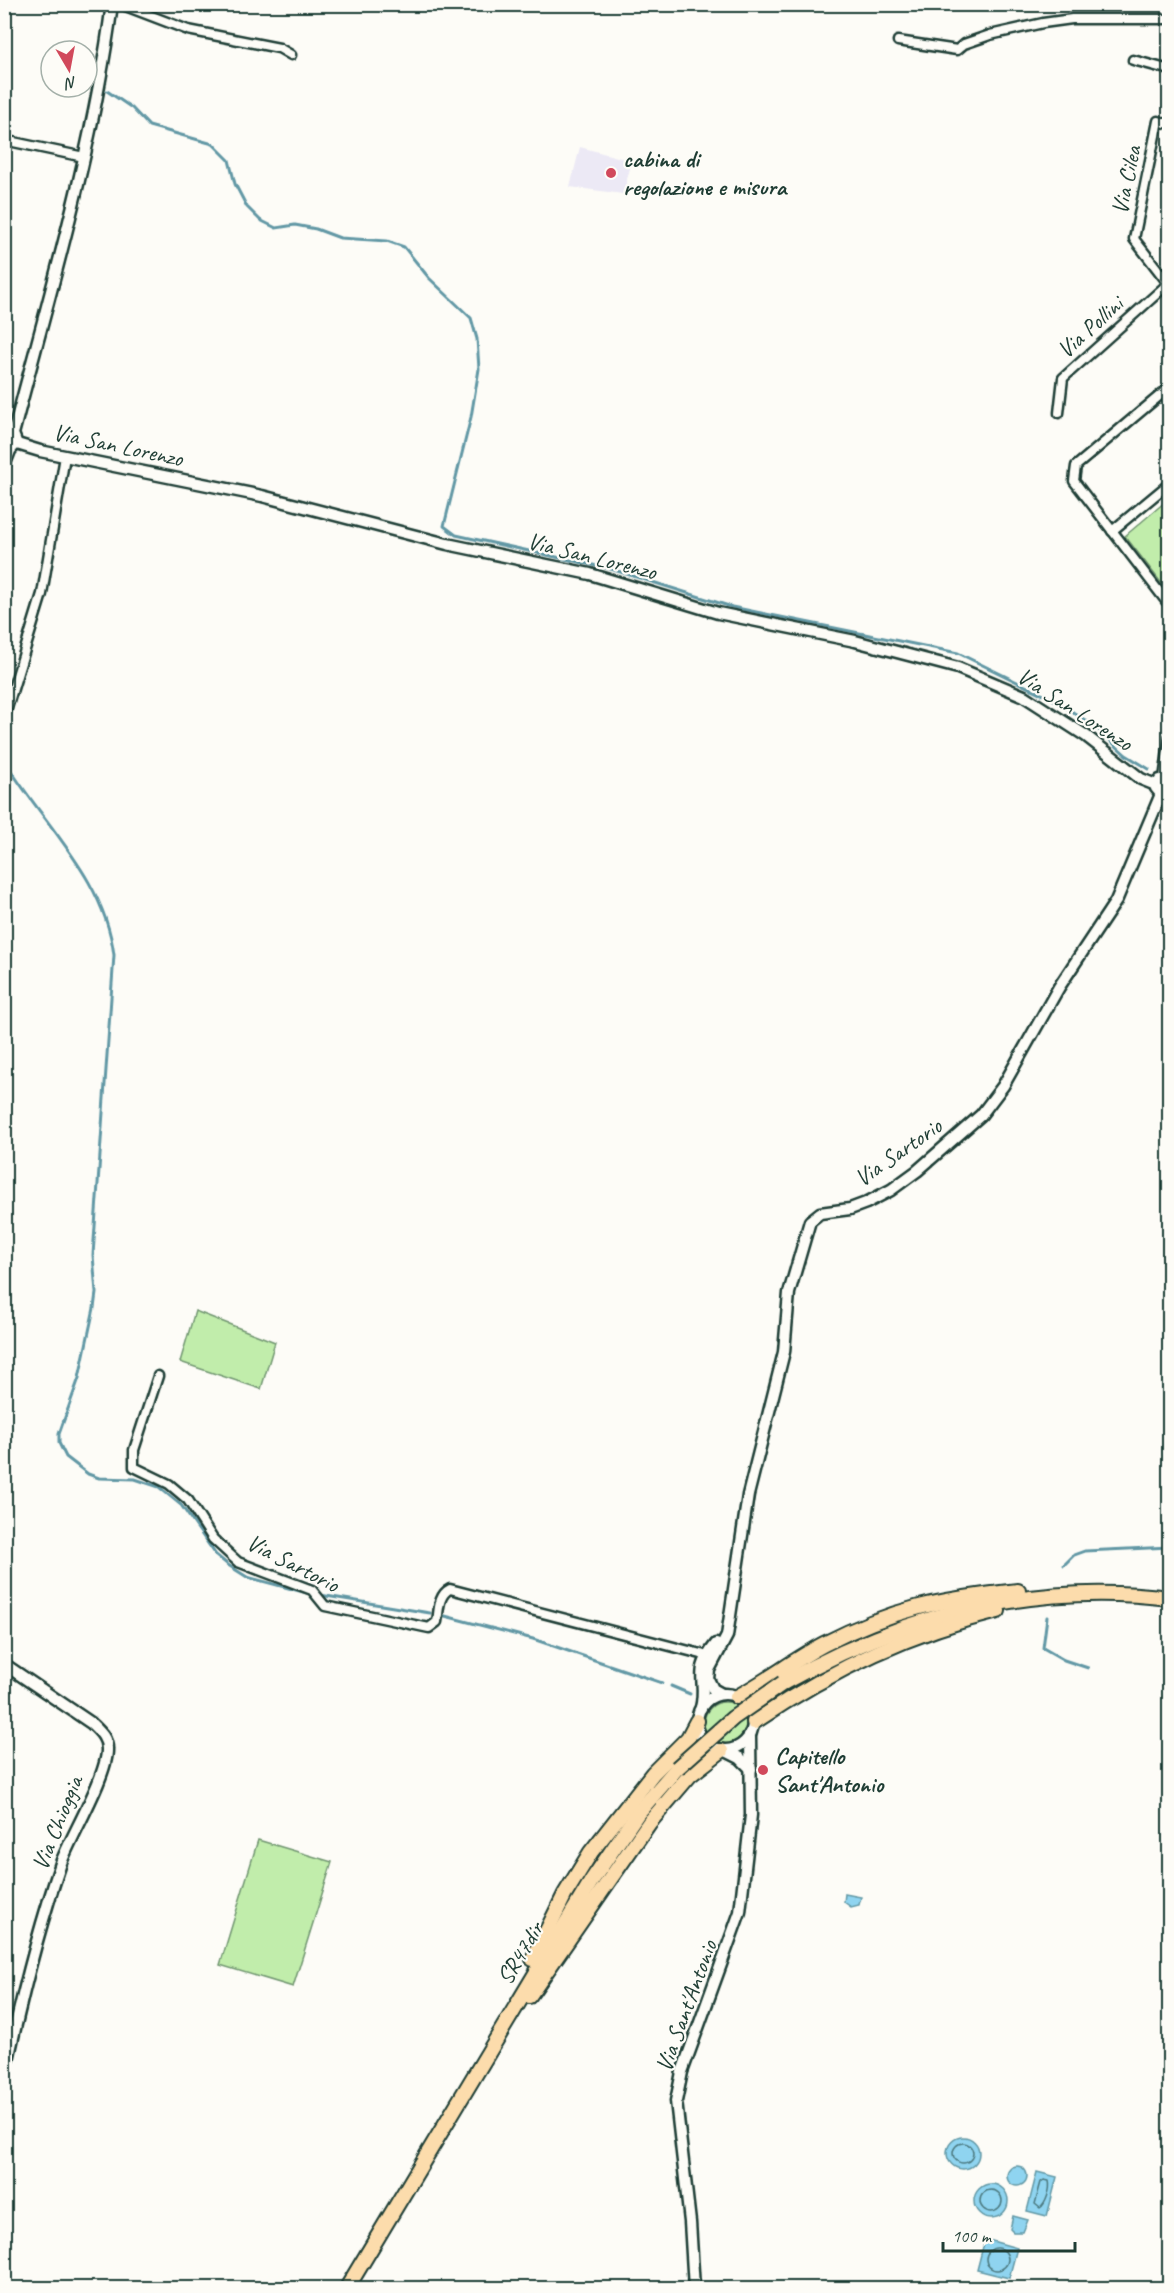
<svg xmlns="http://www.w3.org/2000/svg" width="1174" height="2293" viewBox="0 0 1174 2293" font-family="Caveat,sans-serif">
  <rect width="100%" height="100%" fill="#fdfcf7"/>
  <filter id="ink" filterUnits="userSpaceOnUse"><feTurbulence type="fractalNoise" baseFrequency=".0167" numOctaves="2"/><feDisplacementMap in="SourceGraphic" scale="12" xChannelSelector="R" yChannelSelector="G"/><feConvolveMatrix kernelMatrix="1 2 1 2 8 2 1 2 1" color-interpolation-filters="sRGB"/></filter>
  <g filter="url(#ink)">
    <!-- built -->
    <polygon fill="#ece9f5" points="580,147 632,161 623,194 570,187"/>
    <!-- green -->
    <g fill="#c1edab" stroke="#709570" stroke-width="1.5">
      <polygon points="1165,502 1170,508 1169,593 1125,536"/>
      <polygon points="195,1311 275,1342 261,1389 180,1362"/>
      <circle cx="725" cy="1723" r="21"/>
      <polygon points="258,1840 332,1862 293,1987 220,1965"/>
    </g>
    <!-- water -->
    <g fill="#8fd4f0" stroke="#6298a5" stroke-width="1.5">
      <polygon points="845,1894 861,1897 859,1905 851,1907 844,1902"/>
      <circle cx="963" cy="2153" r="16"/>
      <circle cx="1017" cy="2176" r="10"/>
      <polygon points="1037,2172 1057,2177 1047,2216 1027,2211"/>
      <circle cx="991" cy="2201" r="17"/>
      <polygon points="1013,2216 1028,2220 1023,2232 1013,2232 1010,2229"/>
      <polygon points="985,2239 1017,2248 1009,2278 977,2270"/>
    </g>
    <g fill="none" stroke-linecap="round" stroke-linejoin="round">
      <!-- shore -->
      <g stroke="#4c797f" stroke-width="1.5">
        <circle cx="963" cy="2153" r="10"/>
        <path d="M1044,2180L1049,2181C1051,2189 1046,2204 1040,2208L1035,2204L1041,2182Z"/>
        <circle cx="991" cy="2201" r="11"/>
        <circle cx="997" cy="2259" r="11"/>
      </g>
      <!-- stream -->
      <g stroke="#6298a5" stroke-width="3">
        <polyline points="107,91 132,108 149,126 213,144 229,160 235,184 247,207 260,220 276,228 295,225 316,229 340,238 387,241 404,247 429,278 471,318 477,339 479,369 471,417 444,526 456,535 611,569 732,607 958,653 1056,701 1094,726 1126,755 1149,769"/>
        <path d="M4,765L10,769C49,830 105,881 114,955L93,1255L96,1293L94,1308L79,1378L59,1434V1443L66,1457L88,1474L99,1478L135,1479L159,1487L181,1505L216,1555L228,1565L247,1577L307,1593"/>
        <polyline points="1064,1565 1074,1555 1085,1551 1170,1547"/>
        <polyline points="320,1595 430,1613"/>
        <polyline points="445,1616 533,1639 662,1683"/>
        <polyline points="1047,1617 1043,1648 1064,1660 1088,1668"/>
        <polyline points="671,1686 690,1694"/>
      </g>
      <defs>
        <g id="minor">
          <polyline points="120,4 188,30 279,48 291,55"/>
          <polyline points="898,41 957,50 964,44 990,35 1043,23 1072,19 1170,19"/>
          <polyline points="1133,60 1170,70"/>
          <polyline points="4,140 84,157"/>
          <polyline points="1168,283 1134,239 1158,121 1170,124"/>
          <polyline points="1170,387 1076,466 1074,481 1170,606"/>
          <polyline points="1059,413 1063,378 1170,282"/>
          <polyline points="4,469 11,451 17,444"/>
          <polyline points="1112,531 1170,483"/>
          <polyline points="4,718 42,594 65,456"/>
          <polyline points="1164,779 1170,736"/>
          <path d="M158,1376L134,1450V1467L169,1484L188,1500L213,1539L238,1562L312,1590L325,1606L429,1628L437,1622C439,1610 438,1595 450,1589L701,1654L713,1659"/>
        </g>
        <g id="tertiary">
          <path d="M112,4C93,150 50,292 13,434L17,444L40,451L262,496L447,544L590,574L718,613L855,641L958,668L1024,696L1086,736L1141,779L1156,785"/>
          <polyline points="1170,782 1160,780 1156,788 1161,794 1170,791"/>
          <path d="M4,1664L91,1723C99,1731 107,1737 107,1749C108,1774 71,1836 61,1863C37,1933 19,2007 4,2079"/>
          <circle cx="725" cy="1722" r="28"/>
          <polyline points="722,1694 713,1689 708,1679 709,1670 727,1636 748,1495 784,1352 789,1293 810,1221 820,1213 850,1209 866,1203 891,1190 917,1171 981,1115 1003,1086 1059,987 1116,901 1161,794"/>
          <path d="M701,1708C708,1679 692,1674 716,1644"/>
          <polyline points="726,1751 740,1758 751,1769"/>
          <polyline points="694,2288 690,2222 676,2101 682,2072 740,1912 751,1815 750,1737"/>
        </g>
        <g id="trunk">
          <path d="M783,1683C903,1615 1032,1581 1170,1598"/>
          <path d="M737,1697C767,1681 794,1660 824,1644C892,1609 942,1599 1018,1591"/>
          <path d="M754,1722C828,1672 910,1632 998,1611"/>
          <polyline points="533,1959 565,1894 591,1852 653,1773 688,1738 697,1721"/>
          <polyline points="529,1996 649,1823 690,1775 721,1751"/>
          <polyline points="347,2288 592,1880 637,1814 677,1768"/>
        </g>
      </defs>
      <!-- minor casing -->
      <use href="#minor" stroke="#1f3d34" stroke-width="13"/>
      <!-- tertiary casing -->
      <use href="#tertiary" stroke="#1f3d34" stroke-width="15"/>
      <!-- trunk casing -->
      <use href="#trunk" stroke="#1f3d34" stroke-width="18"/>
      <!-- minor -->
      <use href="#minor" stroke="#fdfcf7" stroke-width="8"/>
      <!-- tertiary -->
      <use href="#tertiary" stroke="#fdfcf7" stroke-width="10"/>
      <!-- trunk -->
      <use href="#trunk" stroke="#fcdcac" stroke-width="14"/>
      <defs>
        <polyline id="trunk-bridge" points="677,1768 733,1718 783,1683"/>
      </defs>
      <!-- trunk-bridge casing -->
      <use href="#trunk-bridge" stroke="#1f3d34" stroke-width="18" stroke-linecap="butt"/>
      <!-- trunk-bridge -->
      <use href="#trunk-bridge" stroke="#fcdcac" stroke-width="14"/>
    </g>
  </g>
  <!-- markers -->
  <g fill="#d1495b" stroke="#fdfcf7" stroke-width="2">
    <circle cx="611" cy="173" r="6"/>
    <circle cx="763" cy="1770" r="6"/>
  </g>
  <g text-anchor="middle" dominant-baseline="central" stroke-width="4.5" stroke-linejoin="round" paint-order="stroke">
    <!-- poi labels -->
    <g font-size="24" font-weight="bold" fill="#1f3d34" stroke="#fdfcf7" text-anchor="start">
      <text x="623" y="159">cabina di<tspan x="623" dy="28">regolazione e misura</tspan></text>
      <text x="775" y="1756">Capitello<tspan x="775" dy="28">Sant'Antonio</tspan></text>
    </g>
    <!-- street labels -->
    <g font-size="24" fill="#1f3d34" stroke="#fdfcf7">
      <text transform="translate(1126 180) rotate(-78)">Via Cilea</text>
      <text transform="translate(1090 327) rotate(-42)">Via Pollini</text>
      <text transform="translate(118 445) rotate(12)">Via San Lorenzo</text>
      <text transform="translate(592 556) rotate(14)">Via San Lorenzo</text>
      <text transform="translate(1075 709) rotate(33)">Via San Lorenzo</text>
      <text transform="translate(898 1152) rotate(-35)">Via Sartorio</text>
      <text transform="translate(293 1563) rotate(27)">Via Sartorio</text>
      <text transform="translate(57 1823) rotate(-68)">Via Chioggia</text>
      <text transform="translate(520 1953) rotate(-59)">SR47dir</text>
      <text transform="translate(686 2006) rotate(-70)">Via Sant'Antonio</text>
    </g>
  </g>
  <!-- margin -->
  <rect width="1174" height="2293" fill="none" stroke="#fdfcf7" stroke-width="24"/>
  <rect x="12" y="12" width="1150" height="2269" fill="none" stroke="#1f3d34" stroke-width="2" filter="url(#ink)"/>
  <!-- north arrow -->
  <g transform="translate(69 69) rotate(170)"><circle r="28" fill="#fdfcf7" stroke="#a4b0a9" stroke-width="1.5"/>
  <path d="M0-4.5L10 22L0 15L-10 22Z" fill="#d1495b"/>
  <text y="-9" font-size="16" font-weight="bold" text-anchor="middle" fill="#1f3d34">N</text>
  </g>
  <!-- scale -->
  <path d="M943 2242v9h132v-9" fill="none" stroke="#1f3d34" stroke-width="3"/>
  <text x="952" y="2242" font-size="18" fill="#1f3d34" stroke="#fdfcf7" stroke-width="4.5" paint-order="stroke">100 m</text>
</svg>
